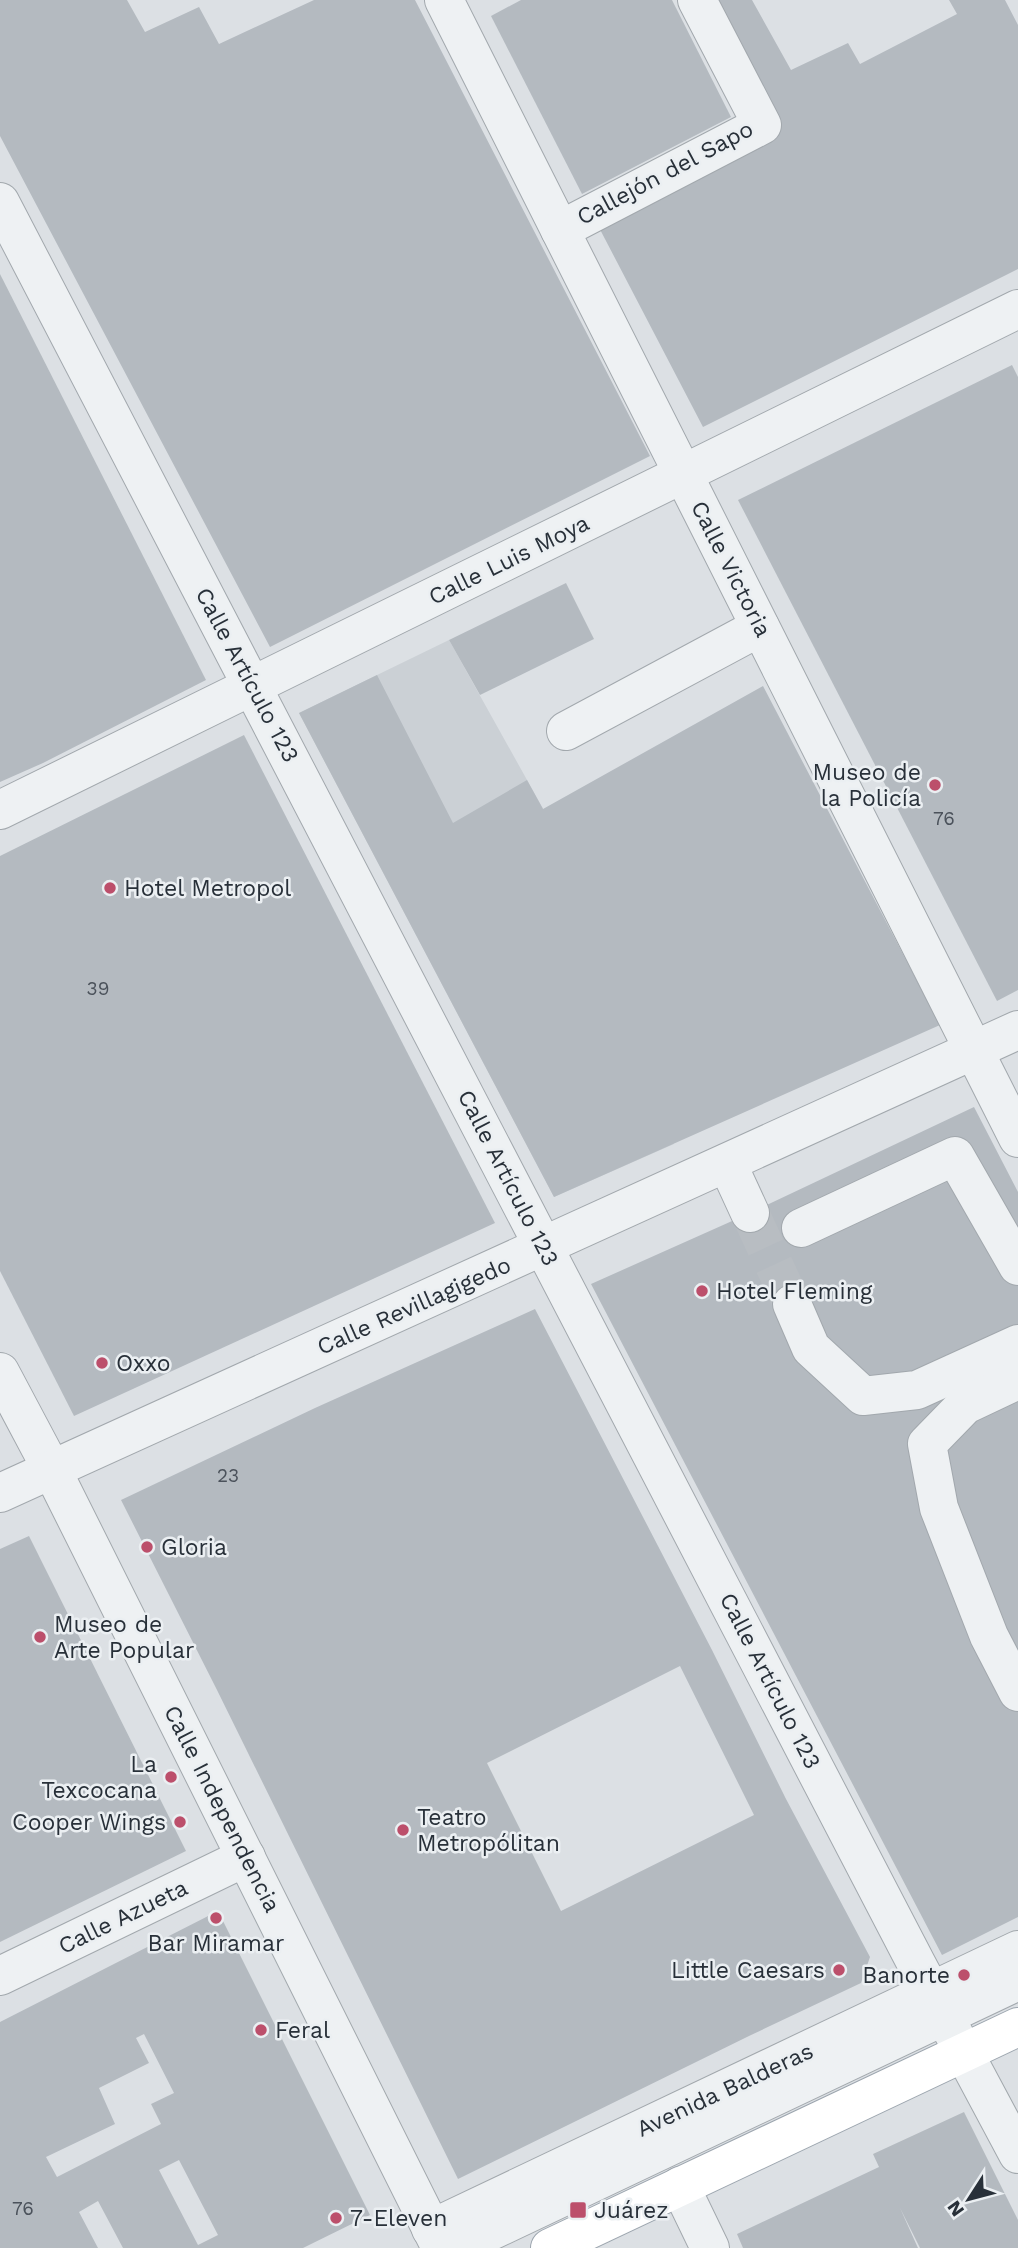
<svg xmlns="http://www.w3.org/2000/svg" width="1018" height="2248" viewBox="0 0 1018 2248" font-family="'Work Sans',sans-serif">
  <rect width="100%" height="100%" fill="#dce0e4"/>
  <!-- built -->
  <polygon fill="#cbd0d5" points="449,640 575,866 605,1015 674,1144 554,1197 299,713"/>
  <!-- building -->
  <g fill="#b4bac0" fill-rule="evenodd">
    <polygon points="0,0 127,0 145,32 199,7 219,44 314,0 415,0 650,456 270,647 0,136"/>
    <polygon points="521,0 672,0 731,117 582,194 491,16"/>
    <polygon points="702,0 752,0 791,70 848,43 860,64 957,14 949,0 1005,0 1018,25 1018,269 703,427 593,216 768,125"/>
    <polygon points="0,274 206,680 43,763 0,782"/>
    <polygon points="1012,365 1018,377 1018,990 997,1001 738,500"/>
    <polygon points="566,583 594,639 480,695 449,640"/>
    <polygon points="377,675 453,823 527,780 543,809 763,686 940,1025 554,1197 299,713"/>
    <polygon points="244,735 495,1223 74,1416 0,1271 0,856"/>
    <polygon points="974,1107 1018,1192 1018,1917 942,1955 591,1284 750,1213"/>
    <path d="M535,1309L712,1650L786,1799L870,1957L861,1983L749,2036L458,2179L217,1690L121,1500L315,1408ZM680,1666L754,1815L561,1911L487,1763Z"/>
    <polygon points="29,1536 186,1851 0,1942 0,1549"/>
    <path d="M218,1911L370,2215L303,2248H123L98,2201L79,2212L98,2248H0V2022ZM144,2034L174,2093L151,2104L161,2124L57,2177L46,2157L115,2124L99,2088L149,2063L136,2038ZM179,2160L218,2235L198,2245L159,2170Z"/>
    <polygon points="964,2112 1018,2220 1018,2248 920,2248 900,2208 918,2248 743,2248 737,2234 879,2167 873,2154"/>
  </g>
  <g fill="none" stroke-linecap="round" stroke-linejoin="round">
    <!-- minor-tunnel -->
    <polyline stroke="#b8bdc2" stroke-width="38" stroke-dasharray="38 19" stroke-linecap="butt" points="750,1213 792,1304"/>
    <defs>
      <g id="minor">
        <polyline points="444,0 1018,1138"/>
        <polyline points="0,202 916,1963 1018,2154"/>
        <polyline points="560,230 762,125 697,0"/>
        <polyline points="566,731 760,627"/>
        <polyline points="0,810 1018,309"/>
        <polyline points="727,1163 750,1213"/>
        <polyline points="801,1228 955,1156 1018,1266"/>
        <polyline points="792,1304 811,1348 863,1396 917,1390 1018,1344"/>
        <polyline points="0,1372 52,1470 441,2248"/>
        <polyline points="1018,1380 965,1405 927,1444 939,1508 989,1636 1018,1692"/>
        <polyline points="0,1493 1018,1030"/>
        <polyline points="0,1976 246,1857"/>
        <polyline points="680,2186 710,2248"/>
        <polyline points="431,2229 1018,1950"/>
        <polyline points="455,2248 1018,1981"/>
      </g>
      <polyline id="major" points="550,2248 1018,2027"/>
    </defs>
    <!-- minor casing -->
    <use href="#minor" stroke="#a2a8ad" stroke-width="40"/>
    <!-- major casing -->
    <use href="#major" stroke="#9da6af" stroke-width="40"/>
    <!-- minor -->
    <use href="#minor" stroke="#eef1f3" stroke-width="38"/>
    <!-- major -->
    <use href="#major" stroke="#fff" stroke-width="38"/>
  </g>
  <!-- markers -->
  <g fill="#bc4f6b" stroke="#ebeff2" stroke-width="2.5">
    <circle cx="935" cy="785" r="7"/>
    <circle cx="110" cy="888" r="7"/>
    <circle cx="702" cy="1291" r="7"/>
    <circle cx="102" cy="1363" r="7"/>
    <circle cx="147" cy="1547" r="7"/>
    <circle cx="40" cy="1637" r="7"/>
    <circle cx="171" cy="1777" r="7"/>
    <circle cx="180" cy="1822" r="7"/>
    <circle cx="403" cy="1830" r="7"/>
    <circle cx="216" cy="1918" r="7"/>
    <circle cx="839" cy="1970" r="7"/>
    <circle cx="964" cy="1975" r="7"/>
    <circle cx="261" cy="2030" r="7"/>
    <rect x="569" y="2201" width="18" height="18" rx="3.5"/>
    <circle cx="336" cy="2218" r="7"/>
  </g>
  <g text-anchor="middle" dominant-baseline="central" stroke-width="5" stroke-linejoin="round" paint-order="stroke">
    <!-- number labels -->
    <g font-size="19" fill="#4b525b">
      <text x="944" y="818">76</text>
      <text x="98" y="988">39</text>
      <text x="228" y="1475">23</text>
      <text x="23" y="2208">76</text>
    </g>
    <!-- street labels -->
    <g font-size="23" fill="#283039" stroke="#ebeff2">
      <text transform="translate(665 173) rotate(-28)">Callejón del Sapo</text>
      <text transform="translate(509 560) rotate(-26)">Calle Luis Moya</text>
      <text transform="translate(731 569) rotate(63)">Calle Victoria</text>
      <text transform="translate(247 675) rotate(62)">Calle Artículo 123</text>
      <text transform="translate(508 1178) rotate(63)">Calle Artículo 123</text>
      <text transform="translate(414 1306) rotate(-24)">Calle Revillagigedo</text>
      <text transform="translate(770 1681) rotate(63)">Calle Artículo 123</text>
      <text transform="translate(222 1809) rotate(63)">Calle Independencia</text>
      <text transform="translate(123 1917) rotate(-26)">Calle Azueta</text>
      <text transform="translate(725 2090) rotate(-25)">Avenida Balderas</text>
    </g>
    <!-- poi labels -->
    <g font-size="23" fill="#283039" stroke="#ebeff2" text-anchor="start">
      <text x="921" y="772" text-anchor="end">Museo de<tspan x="921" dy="26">la Policía</tspan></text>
      <text x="124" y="888">Hotel Metropol</text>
      <text x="716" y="1291">Hotel Fleming</text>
      <text x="116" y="1363">Oxxo</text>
      <text x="161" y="1547">Gloria</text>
      <text x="54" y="1624">Museo de<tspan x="54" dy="26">Arte Popular</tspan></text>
      <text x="157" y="1764" text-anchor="end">La<tspan x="157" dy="26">Texcocana</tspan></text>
      <text x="417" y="1817">Teatro<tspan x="417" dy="26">Metropólitan</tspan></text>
      <text x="166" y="1822" text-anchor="end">Cooper Wings</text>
      <text x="216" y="1943" text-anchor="middle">Bar Miramar</text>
      <text x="825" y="1970" text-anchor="end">Little Caesars</text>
      <text x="950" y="1975" text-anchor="end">Banorte</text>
      <text x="275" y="2030">Feral</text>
      <text x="594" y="2210">Juárez</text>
      <text x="350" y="2218">7-Eleven</text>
    </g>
  </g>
  <!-- north arrow -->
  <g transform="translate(969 2199) rotate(234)" stroke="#ebeff2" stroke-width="5" paint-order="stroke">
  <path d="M0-5L12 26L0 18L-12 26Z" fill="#283039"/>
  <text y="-10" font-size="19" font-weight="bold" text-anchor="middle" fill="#283039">N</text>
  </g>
</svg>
